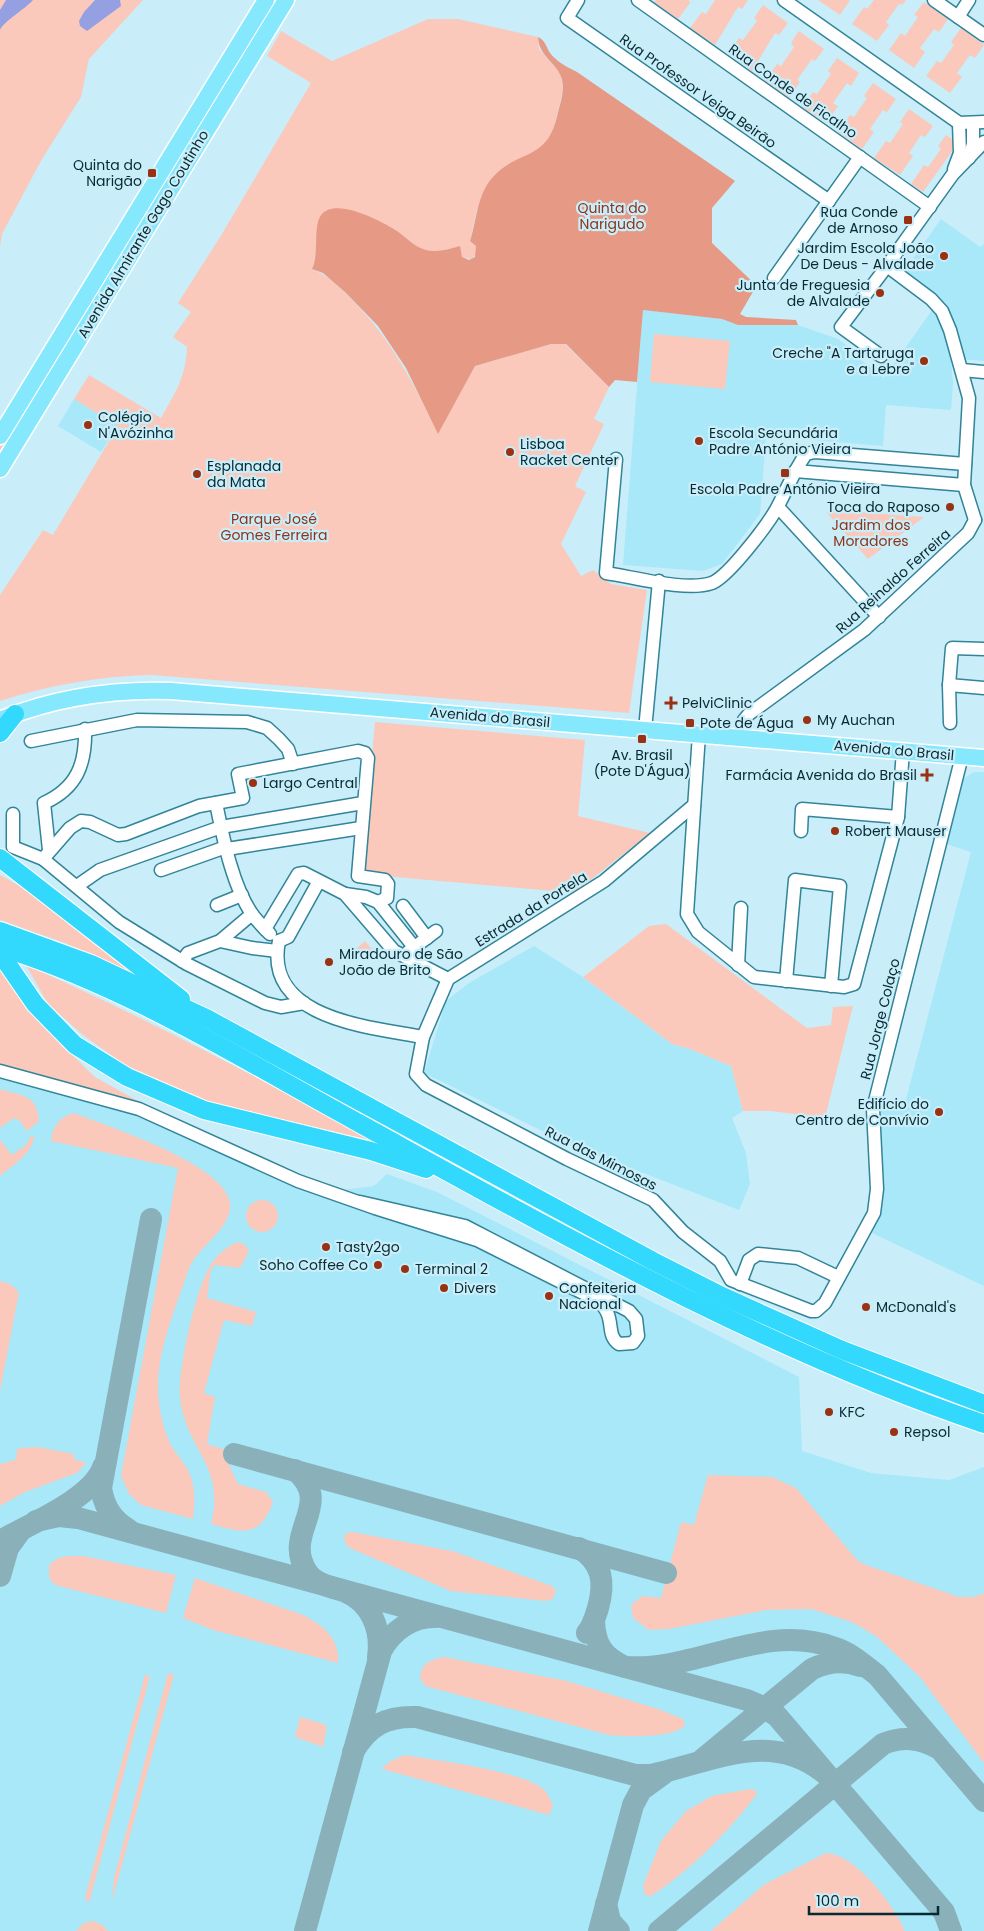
<svg xmlns="http://www.w3.org/2000/svg" width="984" height="1931" viewBox="0 0 984 1931" font-family="Poppins,sans-serif">
  <rect width="100%" height="100%" fill="#c9eef9"/>
  <!-- built -->
  <g fill="#a8e8f9">
    <polygon points="941,219 980,247 984,244 984,361 962,359 960,343 907,273 908,266"/>
    <polygon points="643,310 722,319 739,325 798,325 838,339 846,345 851,352 884,378 932,310 937,316 950,349 953,383 951,410 886,405 883,446 766,436 760,514 722,564 703,571 623,565"/>
    <polygon points="74,399 118,425 101,452 58,426"/>
    <polygon points="974,772 984,772 984,1286 872,1233 881,1189 879,1124 882,1103 904,1107 971,852 947,844 963,779"/>
    <polygon points="534,946 583,977 672,1044 690,1049 731,1066 743,1111 732,1118 746,1153 750,1184 739,1210 571,1145 424,1073 446,1001 469,983"/>
    <polygon points="0,1076 141,1116 318,1193 374,1186 387,1174 437,1192 799,1377 802,1451 871,1473 949,1480 984,1467 984,1931 0,1931"/>
  </g>
  <!-- green -->
  <g fill="#fac9bb">
    <polygon points="0,0 143,0 89,59 81,97 42,159 2,234 0,247"/>
    <polygon points="656,0 689,0 690,3 678,19 654,2"/>
    <polygon points="715,0 748,0 742,9 738,7 715,45 690,28 702,12 706,14"/>
    <polygon points="818,0 850,0 840,15"/>
    <polygon points="874,0 906,0 902,5 899,4 886,22 889,25 877,41 852,24 864,7 867,9"/>
    <polygon points="924,2 948,19 939,32 934,29 920,48 925,52 914,68 889,50 901,33 905,36 918,17 914,15"/>
    <polygon points="763,5 788,23 779,35 775,33 752,71 728,54 739,38 743,40 757,21 754,18"/>
    <path d="M428,19H458L538,37L539,49L560,73L562,81L563,90L554,129L550,139L541,148L503,168L477,210L470,241L476,246L477,253L472,259L461,257L460,247C448,249 436,253 425,250C414,247 408,239 399,233C382,221 351,207 330,209L318,222L317,254L312,269C329,276 342,289 354,302C393,342 413,383 438,433L475,366L551,344H565L609,387L594,419L604,424L575,486L586,492L561,544L581,576L593,570L611,584L647,590L629,713L152,675C99,676 50,685 0,701V595L43,530L53,535L118,426L74,399L89,375L161,418C175,393 186,377 187,347L173,337L191,312L178,303L222,234L311,83L267,56L281,31L332,61Z"/>
    <polygon points="961,28 984,45 975,58 970,55 957,73 962,77 950,93 926,76 937,61 941,63 954,45 951,42"/>
    <polygon points="799,31 824,49 815,61 812,59 797,80 800,82 789,98 765,81 777,64 781,66 794,47 791,43"/>
    <polygon points="837,58 859,73 851,86 847,83 833,103 838,106 826,123 802,107 813,92 817,94 831,74 828,71"/>
    <polygon points="873,83 896,99 887,112 883,110 870,129 874,132 862,149 838,132 850,115 854,117 867,98 864,96"/>
    <polygon points="909,109 933,126 925,137 921,135 909,153 913,156 900,175 874,158 886,141 890,143 903,124 900,122"/>
    <polygon points="946,135 958,143 923,192 911,184 924,165 928,167 941,149 938,146"/>
    <polygon points="129,236 128,246 0,457 0,447"/>
    <polygon points="654,334 730,341 725,389 650,382"/>
    <polygon points="832,510 924,517 868,559 827,513"/>
    <polygon points="375,722 585,740 578,816 650,833 574,893 361,874"/>
    <polygon points="0,875 36,895 139,978 65,943 0,920"/>
    <polygon points="666,924 807,1028 831,1025 833,1007 853,1006 825,1118 771,1111 743,1111 731,1066 690,1049 672,1044 583,977 649,926"/>
    <polygon points="365,941 376,954 368,958 362,955 357,948"/>
    <path d="M26,965C147,1018 263,1081 379,1142L208,1102L125,1065L83,1035L48,1004Z"/>
    <polygon points="0,970 42,1026 95,1077 147,1106 0,1065"/>
    <path d="M0,1089C22,1096 37,1094 39,1121L27,1131L19,1120L14,1118L0,1128Z"/>
    <path d="M74,1113C106,1126 237,1167 230,1209C226,1233 199,1246 189,1268C169,1329 143,1377 169,1441C173,1450 179,1456 184,1464C196,1480 195,1499 193,1519L141,1505L129,1494L121,1476L178,1168L51,1141C52,1127 60,1116 74,1113Z"/>
    <path d="M31,1136H34C33,1153 12,1166 0,1176V1140L12,1155L26,1145Z"/>
    <circle cx="262" cy="1216" r="16"/>
    <path d="M240,1242L246,1246L249,1251L240,1268L215,1265L211,1269L207,1298L256,1312L252,1326L224,1320L204,1393L215,1397L207,1444L232,1452L229,1465L238,1484L266,1492L273,1502C260,1538 243,1533 211,1524C226,1465 185,1449 180,1398C177,1373 195,1294 207,1272C213,1259 225,1245 240,1242Z"/>
    <polygon points="0,1281 10,1284 19,1292 0,1391"/>
    <polygon points="38,1447 74,1454 74,1459 86,1463 77,1473 25,1492 0,1506 0,1464 15,1460 18,1448"/>
    <polygon points="708,1475 772,1477 796,1488 858,1561 866,1565 959,1597 975,1597 984,1593 984,1763 920,1677 876,1636 852,1622 811,1609 766,1610 669,1629 649,1630 633,1618 631,1605 642,1596 661,1598 681,1522 694,1525"/>
    <polygon points="352,1532 452,1551 552,1586 556,1590 553,1599 545,1601 451,1591 352,1549 347,1546 344,1538 346,1533"/>
    <polygon points="68,1556 83,1556 176,1575 166,1613 55,1585 49,1578 49,1565 58,1558"/>
    <path d="M195,1578L303,1615C323,1625 340,1639 338,1663L213,1630L183,1618Z"/>
    <path d="M444,1657L567,1681L658,1709L683,1719L685,1725C675,1738 626,1737 609,1735L425,1686L420,1678C421,1663 430,1660 444,1657Z"/>
    <polygon points="168,1673 174,1675 112,1901 114,1878"/>
    <polygon points="145,1675 150,1676 89,1903 85,1898"/>
    <polygon points="300,1717 324,1724 327,1727 323,1747 295,1737"/>
    <path d="M404,1755C434,1760 523,1771 543,1789C547,1792 550,1800 553,1805L549,1815L382,1769L389,1762Z"/>
    <path d="M750,1789L755,1790L757,1794C728,1832 692,1869 651,1896L645,1895L643,1886L661,1841L686,1811L712,1796Z"/>
    <path d="M826,1853C857,1855 893,1905 905,1931H711L765,1884Z"/>
    <polygon points="94,1921 104,1926 108,1931 76,1931 84,1923"/>
  </g>
  <!-- forest -->
  <path fill="#e69984" d="M538,37C546,41 546,47 550,53C557,62 567,67 577,72L735,181L712,208V243L759,288L754,290L740,314L746,317L796,320L798,325H738L722,319L643,310L637,382L615,380L609,387L566,344H551L475,366L438,434L406,368L378,326L345,292L323,273L312,269C320,253 312,225 322,214C337,197 383,222 397,231C407,238 414,247 426,250C437,253 449,249 460,246L462,257L469,260L475,257L476,246L470,241C477,220 477,194 493,177C518,149 546,162 557,117C559,107 563,97 563,87C563,64 539,60 538,37Z"/>
  <!-- water -->
  <g fill="#95a0e3">
    <path d="M6,0H33C24,10 4,21 0,30V10Z"/>
    <polygon points="95,0 120,0 121,6 87,31 80,26 79,21 84,12"/>
  </g>
  <g fill="none" stroke-linecap="round" stroke-linejoin="round">
    <!-- taxiway -->
    <g stroke="#8ab0ba" stroke-width="22">
      <polyline points="234,1454 666,1573"/>
      <path d="M295,1470C336,1505 281,1532 307,1572C315,1584 331,1587 344,1591C371,1602 382,1629 378,1657"/>
      <path d="M36,1521L59,1516L78,1518L625,1667C697,1672 764,1621 835,1648C851,1653 864,1665 877,1675L984,1801"/>
      <path d="M129,1530C112,1520 104,1507 101,1488L151,1219"/>
      <path d="M0,1541C29,1524 92,1499 103,1467"/>
      <path d="M579,1548C603,1563 605,1583 598,1608C595,1617 593,1626 587,1633"/>
      <polyline points="0,1576 8,1548 21,1530"/>
      <path d="M594,1621C595,1645 603,1657 625,1667L747,1700L765,1708L777,1716L944,1912L951,1931"/>
      <path d="M353,1752C369,1725 386,1716 417,1717L635,1775H650C714,1762 772,1727 828,1776"/>
      <path d="M703,1759L812,1669C827,1662 844,1660 860,1666"/>
      <polyline points="606,1904 610,1921 619,1931"/>
      <path d="M305,1931L381,1651C392,1631 412,1616 436,1617"/>
      <polyline points="599,1931 633,1805 641,1790 663,1774"/>
      <path d="M659,1931L883,1744C903,1736 919,1738 938,1748"/>
    </g>
    <defs>
      <g id="minor">
        <polyline points="578,0 567,18 829,201"/>
        <polyline points="638,0 930,207"/>
        <polyline points="784,0 959,123 984,122"/>
        <polyline points="934,0 984,35"/>
        <polyline points="958,17 969,0"/>
        <polyline points="969,158 973,144 973,124"/>
        <polyline points="954,169 960,153 959,123"/>
        <polyline points="887,266 931,299 942,311 950,330 969,398 964,485 975,520"/>
        <polyline points="774,278 860,157"/>
        <polyline points="881,356 841,327 887,266 953,174 984,142"/>
        <polyline points="962,370 984,372"/>
        <path d="M616,459L606,573C634,577 686,592 712,583C729,576 771,521 779,504C788,487 795,469 806,454L815,452L965,464"/>
        <polyline points="795,471 964,485"/>
        <polyline points="778,507 879,617"/>
        <polyline points="949,685 984,688"/>
        <polyline points="950,723 949,685 952,648 984,649"/>
        <polyline points="645,730 659,581"/>
        <polyline points="699,734 687,914 698,932 754,977 844,987 854,984 898,817 903,751"/>
        <polyline points="740,738 744,720 749,714 864,630 968,533 975,520"/>
        <polyline points="31,741 137,720 247,722 267,728 279,739 288,749 293,764"/>
        <path d="M216,803C223,837 232,885 252,914C257,921 264,928 270,934"/>
        <polyline points="694,805 604,881 448,979 423,1037 416,1074 426,1085 567,1159 653,1200 683,1232 720,1261 731,1280 811,1311 816,1311 825,1303 874,1213 877,1189 873,1109 962,756"/>
        <polyline points="13,814 13,847 43,859 119,922 187,964 265,1003 281,1007 304,1003"/>
        <polyline points="801,831 802,809 898,817"/>
        <polyline points="227,849 361,828"/>
        <path d="M49,850L44,803C77,788 86,764 85,729"/>
        <polyline points="43,859 70,828 81,821 90,822 118,835 126,834 199,806 243,798 238,774 358,751 365,753 368,758 358,876 385,880 388,884 387,898 378,902"/>
        <polyline points="161,870 226,847"/>
        <polyline points="77,886 100,870 221,827 363,803"/>
        <polyline points="345,894 366,897 378,902 414,947"/>
        <polyline points="217,905 242,895"/>
        <polyline points="403,906 427,938"/>
        <polyline points="265,929 298,874 304,873 345,894 394,951 448,979"/>
        <polyline points="220,941 252,914"/>
        <path d="M279,941C263,1019 370,1027 423,1037"/>
        <polyline points="279,941 288,937 319,881"/>
        <polyline points="408,952 436,931"/>
        <polyline points="182,961 188,953 220,941 252,948 277,951"/>
        <polyline points="738,965 741,908"/>
        <polyline points="786,981 795,880 840,886 831,986"/>
        <path d="M0,1071L139,1109L298,1181L375,1208L477,1240L597,1300C618,1317 604,1334 619,1344L633,1343L638,1336L636,1319L629,1311L465,1226L360,1202"/>
        <polyline points="740,1284 749,1260 758,1254 798,1258 838,1277"/>
      </g>
      <g id="major">
        <polyline points="0,436 266,0"/>
        <polyline points="0,469 286,0"/>
        <path d="M2,719C57,697 112,689 171,691L984,758"/>
      </g>
      <g id="highway">
        <polyline points="0,733 15,714"/>
        <polyline points="0,858 181,999"/>
        <polyline points="0,931 91,964 208,1019 653,1261 722,1296 842,1350 984,1404"/>
        <path d="M0,947C126,986 240,1058 355,1121C559,1233 763,1349 984,1424"/>
        <polyline points="0,953 35,1004 75,1045 127,1077 204,1110 371,1151 426,1169"/>
      </g>
    </defs>
    <!-- minor casing -->
    <use href="#minor" stroke="#328498" stroke-width="15"/>
    <!-- major casing -->
    <use href="#major" stroke="#fff" stroke-width="19"/>
    <!-- highway casing -->
    <use href="#highway" stroke="#fff" stroke-width="20"/>
    <!-- minor -->
    <use href="#minor" stroke="#fff" stroke-width="12"/>
    <!-- major -->
    <use href="#major" stroke="#85e8fd" stroke-width="16"/>
    <!-- highway -->
    <use href="#highway" stroke="#33d9fc" stroke-width="18"/>
  </g>
  <!-- markers -->
  <g fill="#993113" stroke="#c9eef9" stroke-width="2">
    <rect x="147" y="168" width="10" height="10" rx="2.5"/>
    <rect x="903" y="215" width="10" height="10" rx="2.5"/>
    <circle cx="944" cy="256" r="5"/>
    <circle cx="880" cy="293" r="5"/>
    <circle cx="924" cy="361" r="5"/>
    <circle cx="88" cy="425" r="5"/>
    <circle cx="699" cy="441" r="5"/>
    <circle cx="510" cy="452" r="5"/>
    <rect x="780" y="468" width="10" height="10" rx="2.5"/>
    <circle cx="197" cy="474" r="5"/>
    <circle cx="950" cy="507" r="5"/>
    <path d="M668.5 695.5h5v5h5v5h-5v5h-5v-5h-5v-5h5z"/>
    <circle cx="807" cy="720" r="5"/>
    <rect x="685" y="718" width="10" height="10" rx="2.5"/>
    <rect x="637" y="734" width="10" height="10" rx="2.5"/>
    <path d="M924.5 767.5h5v5h5v5h-5v5h-5v-5h-5v-5h5z"/>
    <circle cx="253" cy="783" r="5"/>
    <circle cx="835" cy="831" r="5"/>
    <circle cx="329" cy="962" r="5"/>
    <circle cx="939" cy="1112" r="5"/>
    <circle cx="326" cy="1247" r="5"/>
    <circle cx="378" cy="1265" r="5"/>
    <circle cx="405" cy="1269" r="5"/>
    <circle cx="444" cy="1288" r="5"/>
    <circle cx="549" cy="1296" r="5"/>
    <circle cx="866" cy="1307" r="5"/>
    <circle cx="829" cy="1412" r="5"/>
    <circle cx="894" cy="1432" r="5"/>
  </g>
  <g text-anchor="middle" dominant-baseline="central" stroke-width="4.5" stroke-linejoin="round" paint-order="stroke">
    <!-- street labels -->
    <g font-size="14" fill="#072b33" stroke="#c9eef9">
      <text transform="translate(698 91) rotate(35)">Rua Professor Veiga Beirão</text>
      <text transform="translate(793 91) rotate(35)">Rua Conde de Ficalho</text>
      <text transform="translate(143 234) rotate(-59)">Avenida Almirante Gago Coutinho</text>
      <text transform="translate(893 581) rotate(-42)">Rua Reinaldo Ferreira</text>
      <text transform="translate(490 717) rotate(5)">Avenida do Brasil</text>
      <text transform="translate(894 750) rotate(5)">Avenida do Brasil</text>
      <text transform="translate(531 909) rotate(-32)">Estrada da Portela</text>
      <text transform="translate(880 1019) rotate(-76)">Rua Jorge Colaço</text>
      <text transform="translate(601 1158) rotate(27)">Rua das Mimosas</text>
    </g>
    <!-- poi labels -->
    <g font-size="14" fill="#072b33" stroke="#c9eef9" text-anchor="start">
      <text x="142" y="165" text-anchor="end">Quinta do<tspan x="142" dy="16">Narigão</tspan></text>
      <text x="898" y="212" text-anchor="end">Rua Conde<tspan x="898" dy="16">de Arnoso</tspan></text>
      <text x="934" y="248" text-anchor="end">Jardim Escola João<tspan x="934" dy="16">De Deus - Alvalade</tspan></text>
      <text x="870" y="285" text-anchor="end">Junta de Freguesia<tspan x="870" dy="16">de Alvalade</tspan></text>
      <text x="914" y="353" text-anchor="end">Creche "A Tartaruga<tspan x="914" dy="16">e a Lebre"</tspan></text>
      <text x="98" y="417">Colégio<tspan x="98" dy="16">N'Avózinha</tspan></text>
      <text x="709" y="433">Escola Secundária<tspan x="709" dy="16">Padre António Vieira</tspan></text>
      <text x="520" y="444">Lisboa<tspan x="520" dy="16">Racket Center</tspan></text>
      <text x="207" y="466">Esplanada<tspan x="207" dy="16">da Mata</tspan></text>
      <text x="785" y="489" text-anchor="middle">Escola Padre António Vieira</text>
      <text x="940" y="507" text-anchor="end">Toca do Raposo</text>
      <text x="682" y="703">PelviClinic</text>
      <text x="817" y="720">My Auchan</text>
      <text x="700" y="723">Pote de Água</text>
      <text x="642" y="755" text-anchor="middle">Av. Brasil<tspan x="642" dy="16">(Pote D'Água)</tspan></text>
      <text x="917" y="775" text-anchor="end">Farmácia Avenida do Brasil</text>
      <text x="263" y="783">Largo Central</text>
      <text x="845" y="831">Robert Mauser</text>
      <text x="339" y="954">Miradouro de São<tspan x="339" dy="16">João de Brito</tspan></text>
      <text x="929" y="1104" text-anchor="end">Edifício do<tspan x="929" dy="16">Centro de Convívio</tspan></text>
      <text x="336" y="1247">Tasty2go</text>
      <text x="368" y="1265" text-anchor="end">Soho Coffee Co</text>
      <text x="415" y="1269">Terminal 2</text>
      <text x="454" y="1288">Divers</text>
      <text x="559" y="1288">Confeiteria<tspan x="559" dy="16">Nacional</tspan></text>
      <text x="876" y="1307">McDonald's</text>
      <text x="839" y="1412">KFC</text>
      <text x="904" y="1432">Repsol</text>
    </g>
    <!-- park labels -->
    <g font-size="14" fill="#8e331a" stroke="#c9eef9">
      <text x="612" y="208">Quinta do<tspan x="612" dy="16">Narigudo</tspan></text>
      <text x="274" y="519">Parque José<tspan x="274" dy="16">Gomes Ferreira</tspan></text>
      <text x="871" y="525">Jardim dos<tspan x="871" dy="16">Moradores</tspan></text>
    </g>
  </g>
  <!-- scale -->
  <path d="M809 1906v8h129v-8" fill="none" stroke="#072b33" stroke-width="2.5"/>
  <text x="816" y="1906" font-size="15" fill="#072b33" stroke="#c9eef9" stroke-width="4" paint-order="stroke">100 m</text>
</svg>
